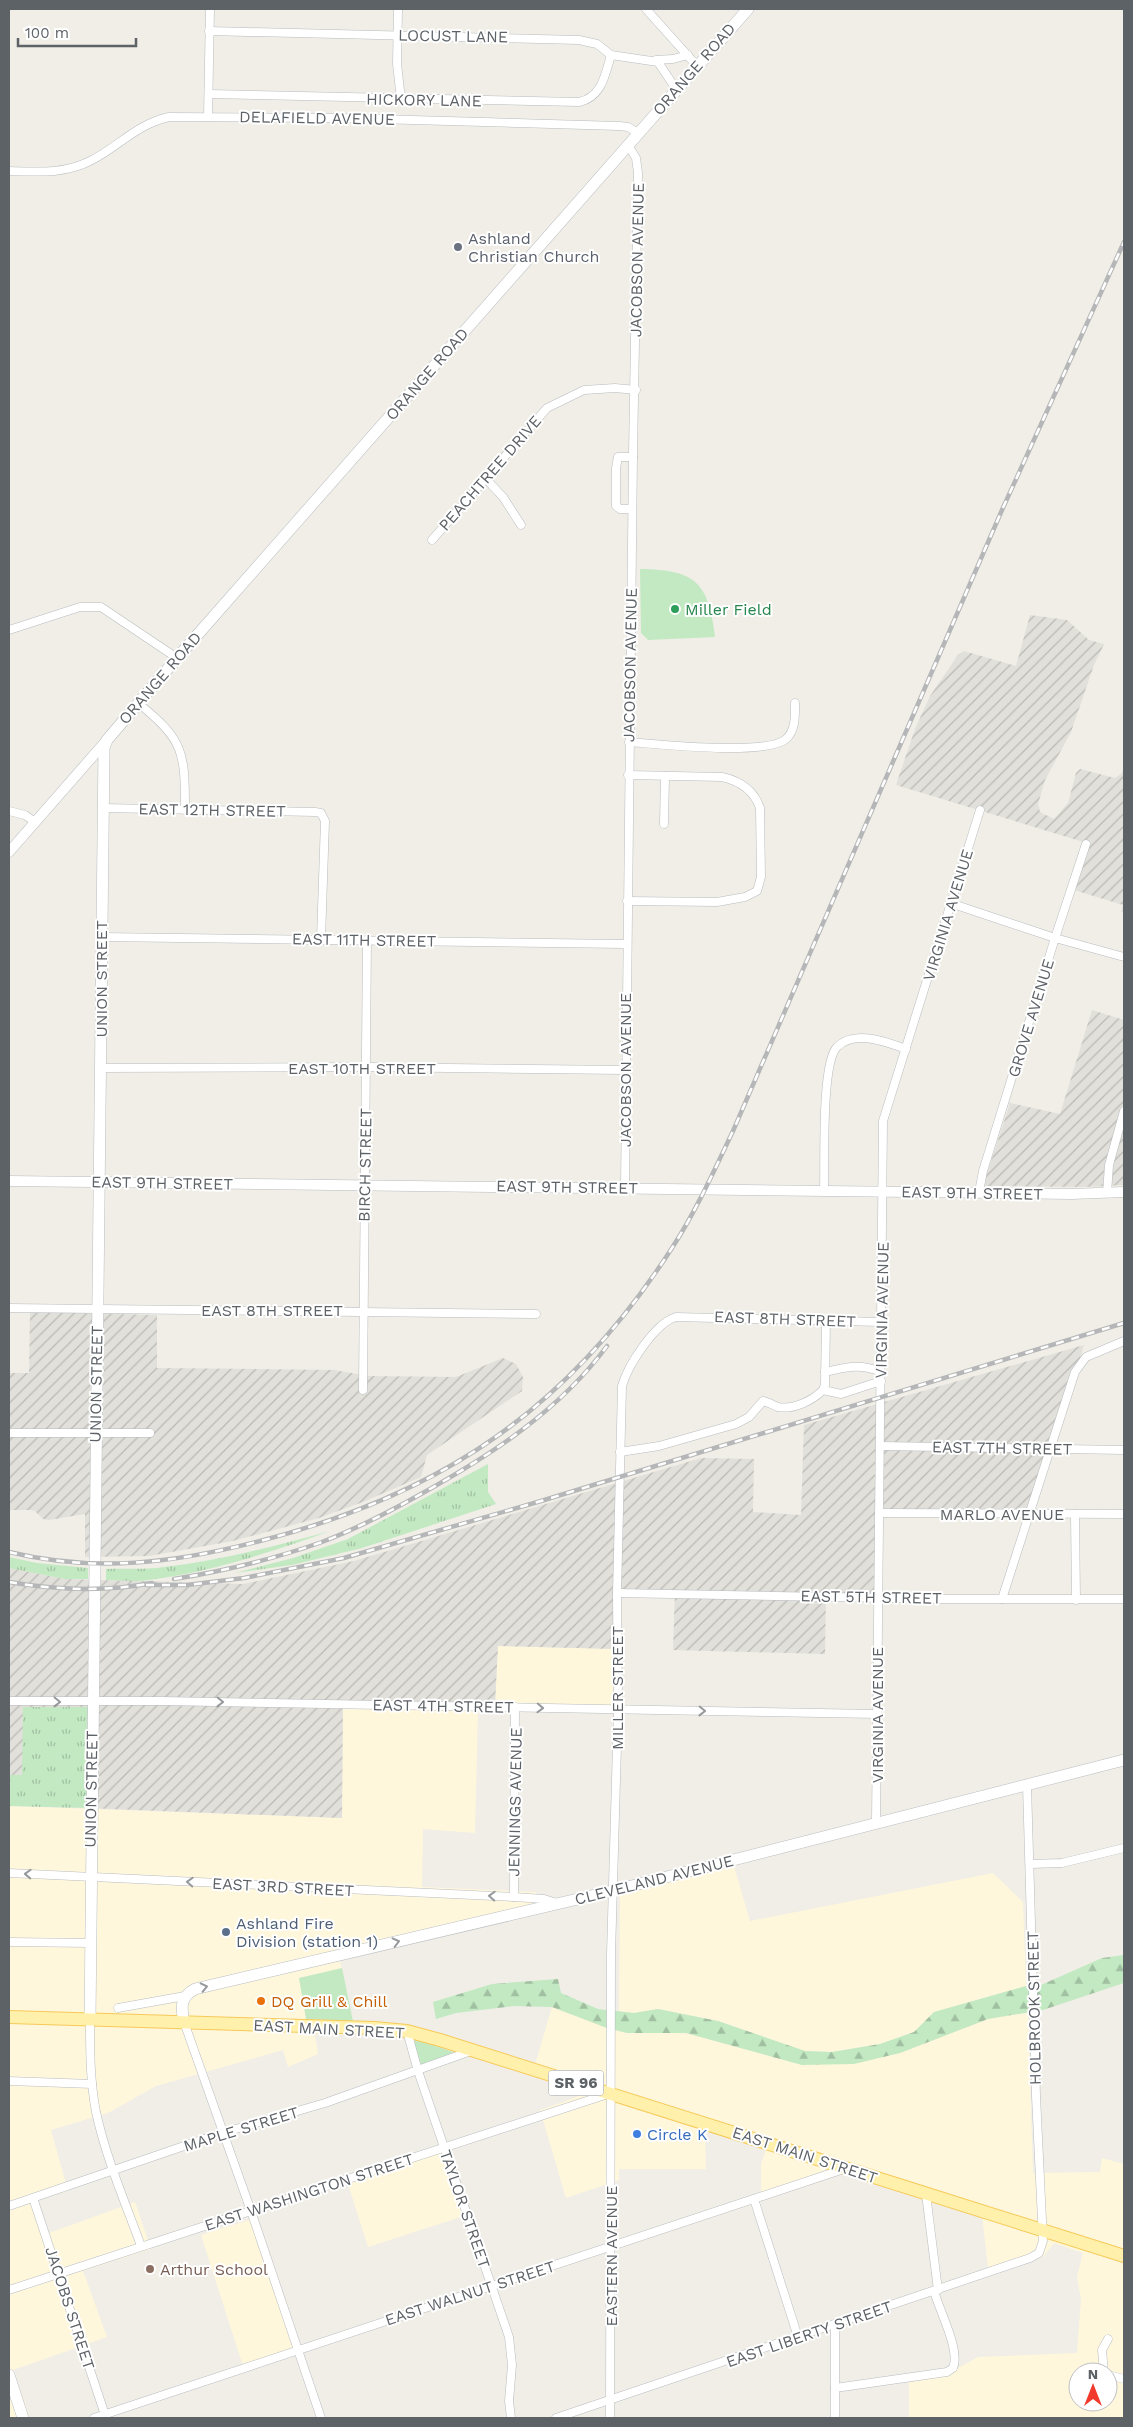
<svg xmlns="http://www.w3.org/2000/svg" width="1133" height="2427" viewBox="0 0 1133 2427" font-family="'Work Sans',sans-serif">
  <defs>
    <pattern id="industrial-furrows" width="10" height="10" patternUnits="userSpaceOnUse" patternTransform="scale(1.25)"><rect width="10" height="10" fill="#e1e0da"/><path d="M-1 1l2-2M0 10L10 0M9 11l2-2" fill="none" stroke="#bab9b5"/></pattern>
    <pattern id="grass-tufts" width="24" height="20" patternUnits="userSpaceOnUse" patternTransform="scale(1.25)"><rect width="24" height="20" fill="#c2e9c2"/><path d="M3 7l-1-3M5 7V3M7 7l1-3M15 17l-1-3M17 17v-4M19 17l1-3" fill="none" stroke="#a1c0a1"/></pattern>
    <pattern id="forest-firs" width="22" height="20" patternUnits="userSpaceOnUse" patternTransform="scale(1.25)"><rect width="22" height="20" fill="#c2e9c2"/><path d="M5 1l3.5 6h-7zM16 11l3.5 6h-7z" fill="#a1c0a1"/></pattern>
  </defs>
  <rect width="100%" height="100%" fill="#f0eee6"/>
  <!-- commercial -->
  <g fill="#fff7dc" fill-rule="evenodd">
    <polygon points="498,1646 615,1649 614,1713 478,1710 475,1833 423,1829 422,1887 536,1892 536,1913 340,1961 356,2035 315,2034 318,2054 288,2067 283,2050 156,2086 108,2113 51,2130 68,2191 38,2200 49,2233 135,2202 151,2249 83,2271 107,2337 13,2370 30,2418 9,2418 9,1806 342,1818 343,1702 495,1704"/>
    <polygon points="734,1866 750,1921 993,1873 1023,1902 1026,1986 935,2012 914,2032 880,2044 832,2052 805,2051 718,2021 658,2009 634,2013 619,2011 620,1894"/>
    <path d="M552,2007L607,2028L627,2033H686L803,2065L900,2053L988,2019L1028,2012L1033,2173L1100,2172L1102,2158L1124,2164V2418H909V2382L942,2377L978,2357L1077,2353L1081,2299L1077,2277L1083,2253L1054,2243L1043,2257L989,2276L982,2215L835,2169L761,2194V2164L766,2149L705,2129L706,2169H619V2180L566,2198L540,2110L577,2097L574,2080L534,2068ZM1078,2372H1108V2402H1078Z"/>
    <polygon points="445,2149 467,2215 368,2247 347,2181"/>
    <polygon points="252,2219 294,2350 243,2366 201,2235"/>
  </g>
  <!-- industrial -->
  <g fill="url(#industrial-furrows)">
    <polygon points="1030,615 1067,620 1089,640 1104,644 1094,665 1071,732 1045,780 1038,804 1040,812 1054,819 1068,803 1076,773 1080,769 1115,778 1122,773 1124,764 1124,913 1121,912 1123,905 1074,890 1090,844 896,785 915,729 930,696 958,655 964,651 1016,666"/>
    <polygon points="1092,1010 1124,1020 1124,1185 1083,1187 983,1186 1010,1103 1060,1114"/>
    <polygon points="30,1312 157,1315 157,1368 334,1370 368,1376 456,1377 503,1358 516,1364 523,1377 522,1391 427,1455 421,1477 363,1502 319,1518 233,1541 149,1556 85,1557 85,1514 49,1520 43,1519 35,1511 31,1510 9,1510 9,1373 29,1373"/>
    <polygon points="1084,1345 1032,1513 877,1514 877,1593 826,1594 825,1654 673,1650 675,1591 617,1590 615,1649 498,1646 495,1704 343,1702 342,1818 86,1808 88,1708 22,1775 9,1775 9,1568 65,1579 243,1584 354,1561 701,1458 754,1459 753,1512 801,1515 804,1425"/>
  </g>
  <!-- grass -->
  <g fill="url(#grass-tufts)">
    <polygon points="488,1464 488,1492 496,1504 362,1548 292,1565 235,1573 293,1558 348,1539"/>
    <path d="M330,1531C272,1552 211,1572 149,1580C135,1582 120,1580 106,1580V1569C125,1568 145,1570 164,1567C220,1561 275,1546 330,1531Z"/>
    <polygon points="9,1557 37,1563 88,1568 88,1579 65,1579 9,1568"/>
    <polygon points="23,1707 88,1707 86,1808 9,1806 9,1775 22,1775"/>
  </g>
  <!-- forest -->
  <polygon fill="url(#forest-firs)" points="1124,1955 1124,1983 1043,2010 988,2019 900,2053 854,2064 802,2065 686,2033 627,2033 607,2028 552,2007 514,2006 456,2013 436,2019 433,2002 492,1984 558,1979 561,1993 598,2009 634,2013 658,2009 718,2021 805,2051 832,2052 880,2044 914,2032 934,2012 1026,1986 1041,1985 1102,1958"/>
  <!-- green -->
  <g fill="#c2e9c2">
    <path d="M640,569C695,570 708,581 715,637L648,640L641,633Z"/>
    <polygon points="342,1968 353,2021 306,2019 299,1978"/>
    <polygon points="416,2039 464,2056 423,2070 414,2043"/>
  </g>
  <g fill="none" stroke-linecap="round" stroke-linejoin="round">
    <defs>
      <g id="minor">
        <polyline points="398,9 397,64 401,99"/>
        <polyline points="646,9 697,66"/>
        <polyline points="209,31 579,40 597,44 611,55 658,62 676,89"/>
        <polyline points="656,60 673,59 688,55"/>
        <path d="M209,94L579,102C602,97 605,75 611,55"/>
        <polyline points="208,117 210,9"/>
        <path d="M9,171C38,172 66,174 92,160C119,146 137,124 169,117L341,118L619,126L628,127L638,133"/>
        <polyline points="486,479 503,497 521,525"/>
        <polyline points="632,509 620,509 616,506 616,468 618,457 633,457"/>
        <polyline points="432,540 547,408 584,390 615,388 636,390"/>
        <polyline points="9,630 80,607 101,607 177,658"/>
        <path d="M138,703C184,740 185,752 185,810"/>
        <path d="M629,742C657,744 767,756 786,739C796,730 795,715 795,703"/>
        <polyline points="103,808 315,812 321,813 325,821 321,939"/>
        <polyline points="9,811 25,815 35,822"/>
        <polyline points="664,824 665,776"/>
        <path d="M627,901L717,902L745,897L757,891L761,877L760,808C754,790 740,781 722,777L628,775"/>
        <polyline points="950,903 1055,938 1124,957"/>
        <polyline points="101,937 626,944"/>
        <polyline points="100,1068 367,1067 625,1070"/>
        <polyline points="625,1188 633,454 638,173 636,158 628,145"/>
        <path d="M824,1191C825,1164 821,1063 837,1047C854,1029 887,1042 906,1049"/>
        <polyline points="979,1192 983,1171 1055,938 1086,844"/>
        <polyline points="1107,1193 1109,1165 1124,1111"/>
        <polyline points="9,1308 536,1314"/>
        <path d="M825,1372C846,1367 861,1363 881,1372"/>
        <polyline points="363,1390 367,940"/>
        <polyline points="823,1390 825,1385 826,1321"/>
        <polyline points="9,1433 150,1433"/>
        <polyline points="880,1446 1124,1450"/>
        <path d="M620,1452L659,1446L736,1424L749,1417L763,1401C768,1402 773,1405 778,1407C793,1410 812,1401 823,1390L841,1394L881,1381"/>
        <polyline points="879,1513 1124,1514"/>
        <polyline points="1075,1514 1076,1600"/>
        <polyline points="617,1593 937,1599 1124,1599"/>
        <polyline points="1002,1599 1075,1372 1086,1357 1124,1341"/>
        <polyline points="9,1701 161,1701 878,1714"/>
        <polyline points="876,1824 883,1121 980,810"/>
        <polyline points="1030,1864 1062,1863 1124,1848"/>
        <polyline points="9,1873 514,1897 544,1899 557,1903"/>
        <polyline points="514,1897 515,1707"/>
        <polyline points="9,1942 90,1943"/>
        <polyline points="118,2008 185,1996"/>
        <path d="M90,2020C90,2050 90,2081 96,2112C106,2158 125,2202 141,2246"/>
        <polyline points="184,2022 251,2211 321,2418"/>
        <polyline points="407,2031 418,2071 509,2337 512,2365 509,2401 511,2418"/>
        <polyline points="9,2081 92,2084"/>
        <polyline points="926,2194 938,2290"/>
        <polyline points="33,2198 106,2418"/>
        <polyline points="754,2199 798,2337"/>
        <polyline points="9,2206 222,2133 325,2103 471,2051"/>
        <polyline points="9,2290 608,2094"/>
        <polyline points="1104,2372 1102,2350 1108,2339"/>
        <polyline points="1108,2375 1124,2379"/>
        <path d="M835,2388L947,2372L953,2368C961,2351 939,2310 934,2291"/>
        <polyline points="94,2418 844,2169"/>
        <polyline points="556,2418 1030,2258 1039,2253 1043,2241 1036,2096 1027,1785"/>
        <path d="M610,2418L611,1954L618,1710L617,1593L622,1386C628,1365 655,1323 676,1317L881,1322"/>
        <polyline points="835,2418 835,2324"/>
      </g>
      <g id="tertiary">
        <polyline points="9,852 107,740"/>
        <polyline points="9,1181 1072,1194 1124,1192"/>
      </g>
      <g id="secondary">
        <polyline points="90,2020 104,748 107,740 177,658 748,9"/>
        <path d="M184,2022C181,2007 180,1997 195,1989L612,1891L1124,1760"/>
        <polyline points="9,2375 23,2418"/>
      </g>
      <polyline id="primary" points="9,2017 374,2028 407,2031 440,2040 1124,2256"/>
    </defs>
    <!-- minor casing -->
    <use href="#minor" stroke="#b8bcc0" stroke-width="9"/>
    <!-- tertiary casing -->
    <use href="#tertiary" stroke="#b8bcc0" stroke-width="11"/>
    <!-- secondary casing -->
    <use href="#secondary" stroke="#b9bdc2" stroke-width="12"/>
    <!-- primary casing -->
    <use href="#primary" stroke="#f7c958" stroke-width="14"/>
    <!-- minor -->
    <use href="#minor" stroke="#fff" stroke-width="8"/>
    <!-- tertiary -->
    <use href="#tertiary" stroke="#fff" stroke-width="10"/>
    <!-- secondary -->
    <use href="#secondary" stroke="#fff" stroke-width="11"/>
    <!-- primary -->
    <use href="#primary" stroke="#fff1ac" stroke-width="12"/>
    <defs>
      <g id="rail">
        <path d="M9,1552C96,1573 175,1563 260,1541C443,1494 569,1408 672,1248C696,1211 714,1171 733,1131L1002,510L1124,242"/>
        <path d="M174,1579C224,1571 274,1559 322,1542C356,1529 389,1512 421,1494C491,1455 559,1411 607,1346"/>
        <path d="M9,1582C56,1590 105,1592 152,1583"/>
        <polyline points="146,1585 187,1585 244,1578 344,1558 541,1501 1124,1323"/>
      </g>
    </defs>
    <!-- rail casing -->
    <use href="#rail" stroke="#b5b6b7" stroke-width="4.5"/>
    <!-- rail -->
    <use href="#rail" stroke="#fff" stroke-width="2.5" stroke-dasharray="8" stroke-linecap="butt"/>
  </g>
  <!-- one-way arrows -->
  <defs><path id="oneway-chevron" d="M-2-3.5L2.5 0L-2 3.5" fill="none" stroke-width="1.6" stroke-linecap="round" stroke-linejoin="round" transform="scale(1.25)"/></defs>
  <g stroke="#96999c">
    <use href="#oneway-chevron" transform="translate(57 1702) rotate(1)"/>
    <use href="#oneway-chevron" transform="translate(220 1702) rotate(1)"/>
    <use href="#oneway-chevron" transform="translate(540 1708) rotate(2)"/>
    <use href="#oneway-chevron" transform="translate(702 1711) rotate(1)"/>
    <use href="#oneway-chevron" transform="translate(28 1874) rotate(-178)"/>
    <use href="#oneway-chevron" transform="translate(190 1882) rotate(-177)"/>
    <use href="#oneway-chevron" transform="translate(492 1896) rotate(-177)"/>
    <use href="#oneway-chevron" transform="translate(396 1942) rotate(-14)"/>
    <use href="#oneway-chevron" transform="translate(204 1987) rotate(-13)"/>
  </g>
  <!-- markers -->
  <circle fill="#6b7280" stroke="#fff" stroke-width="2" cx="458" cy="247" r="5"/>
  <circle fill="#2e9e5b" stroke="#fff" stroke-width="2" cx="675" cy="609" r="5"/>
  <circle fill="#5c6f8a" stroke="#fff" stroke-width="2" cx="226" cy="1932" r="5"/>
  <circle fill="#e8710a" stroke="#fff" stroke-width="2" cx="261" cy="2001" r="5"/>
  <circle fill="#3f7fe0" stroke="#fff" stroke-width="2" cx="637" cy="2134" r="5"/>
  <circle fill="#8d6e63" stroke="#fff" stroke-width="2" cx="150" cy="2269" r="5"/>
  <g text-anchor="middle" dominant-baseline="central" stroke-width="4" stroke-linejoin="round" paint-order="stroke">
    <!-- shield labels -->
    <rect fill="#fff" stroke="#8e9195" stroke-width="1" x="548.5" y="2070.5" width="55" height="25" rx="4"/>
    <g font-size="15" font-weight="bold" fill="#5d6267">
      <text x="576" y="2083">SR 96</text>
    </g>
    <!-- street labels -->
    <g font-size="16" fill="#5d6267" stroke="#fff">
      <text transform="translate(453 36) rotate(1)">LOCUST LANE</text>
      <text transform="translate(694 69) rotate(-49)">ORANGE ROAD</text>
      <text transform="translate(424 100) rotate(1)">HICKORY LANE</text>
      <text transform="translate(317 118) rotate(1)">DELAFIELD AVENUE</text>
      <text transform="translate(637 260) rotate(-89)">JACOBSON AVENUE</text>
      <text transform="translate(427 374) rotate(-49)">ORANGE ROAD</text>
      <text transform="translate(490 473) rotate(-49)">PEACHTREE DRIVE</text>
      <text transform="translate(630 665) rotate(-89)">JACOBSON AVENUE</text>
      <text transform="translate(160 678) rotate(-49)">ORANGE ROAD</text>
      <text transform="translate(212 810) rotate(1)">EAST 12TH STREET</text>
      <text transform="translate(948 915) rotate(-73)">VIRGINIA AVENUE</text>
      <text transform="translate(364 940) rotate(1)">EAST 11TH STREET</text>
      <text transform="translate(101 979) rotate(-90)">UNION STREET</text>
      <text transform="translate(1031 1018) rotate(-73)">GROVE AVENUE</text>
      <text x="362" y="1068">EAST 10TH STREET</text>
      <text transform="translate(625 1070) rotate(-90)">JACOBSON AVENUE</text>
      <text transform="translate(365 1165) rotate(-89)">BIRCH STREET</text>
      <text transform="translate(162 1183) rotate(1)">EAST 9TH STREET</text>
      <text transform="translate(567 1187) rotate(1)">EAST 9TH STREET</text>
      <text transform="translate(972 1193) rotate(1)">EAST 9TH STREET</text>
      <text x="272" y="1310">EAST 8TH STREET</text>
      <text transform="translate(882 1310) rotate(-89)">VIRGINIA AVENUE</text>
      <text transform="translate(785 1319) rotate(2)">EAST 8TH STREET</text>
      <text transform="translate(96 1384) rotate(-89)">UNION STREET</text>
      <text transform="translate(1002 1448) rotate(1)">EAST 7TH STREET</text>
      <text x="1002" y="1514">MARLO AVENUE</text>
      <text transform="translate(871 1597) rotate(1)">EAST 5TH STREET</text>
      <text transform="translate(617 1688) rotate(-90)">MILLER STREET</text>
      <text transform="translate(443 1706) rotate(1)">EAST 4TH STREET</text>
      <text transform="translate(877 1715) rotate(-90)">VIRGINIA AVENUE</text>
      <text transform="translate(91 1789) rotate(-89)">UNION STREET</text>
      <text transform="translate(515 1802) rotate(-89)">JENNINGS AVENUE</text>
      <text transform="translate(654 1880) rotate(-14)">CLEVELAND AVENUE</text>
      <text transform="translate(283 1887) rotate(3)">EAST 3RD STREET</text>
      <text transform="translate(1034 2008) rotate(-91)">HOLBROOK STREET</text>
      <text transform="translate(329 2029) rotate(3)">EAST MAIN STREET</text>
      <text transform="translate(241 2129) rotate(-17)">MAPLE STREET</text>
      <text transform="translate(805 2155) rotate(18)">EAST MAIN STREET</text>
      <text transform="translate(309 2192) rotate(-18)">EAST WASHINGTON STREET</text>
      <text transform="translate(465 2209) rotate(71)">TAYLOR STREET</text>
      <text transform="translate(611 2256) rotate(-90)">EASTERN AVENUE</text>
      <text transform="translate(470 2293) rotate(-18)">EAST WALNUT STREET</text>
      <text transform="translate(70 2308) rotate(72)">JACOBS STREET</text>
      <text transform="translate(809 2334) rotate(-19)">EAST LIBERTY STREET</text>
    </g>
    <!-- worship labels -->
    <g font-size="16" fill="#5b616d" stroke="#fff" text-anchor="start">
      <text x="468" y="238">Ashland<tspan x="468" dy="18">Christian Church</tspan></text>
    </g>
    <!-- leisure labels -->
    <g font-size="16" fill="#27864d" stroke="#fff" text-anchor="start">
      <text x="685" y="609">Miller Field</text>
    </g>
    <!-- service labels -->
    <g font-size="16" fill="#4e5e75" stroke="#fff" text-anchor="start">
      <text x="236" y="1923">Ashland Fire<tspan x="236" dy="18">Division (station 1)</tspan></text>
    </g>
    <!-- food labels -->
    <g font-size="16" fill="#c56008" stroke="#fff" text-anchor="start">
      <text x="271" y="2001">DQ Grill &amp; Chill</text>
    </g>
    <!-- shop labels -->
    <g font-size="16" fill="#366cbe" stroke="#fff" text-anchor="start">
      <text x="647" y="2134">Circle K</text>
    </g>
    <!-- education labels -->
    <g font-size="16" fill="#785e54" stroke="#fff" text-anchor="start">
      <text x="160" y="2269">Arthur School</text>
    </g>
  </g>
  <!-- border -->
  <rect width="1133" height="2427" fill="none" stroke="#5d6267" stroke-width="20"/>
  <!-- north arrow -->
  <g transform="translate(1093 2387)"><circle r="24" fill="#ffffff" stroke="#bec0c2"/>
  <path d="M0-4L9 19L0 12L-9 19Z" fill="#f1392c"/>
  <text y="-8" font-size="14" font-weight="bold" text-anchor="middle" fill="#5d6267">N</text>
  </g>
  <!-- scale -->
  <path d="M18 38v8h118v-8" fill="none" stroke="#5d6267" stroke-width="2.5"/>
  <text x="25" y="38" font-size="15" fill="#5d6267" stroke="#ffffff" stroke-width="4" paint-order="stroke">100 m</text>
</svg>
